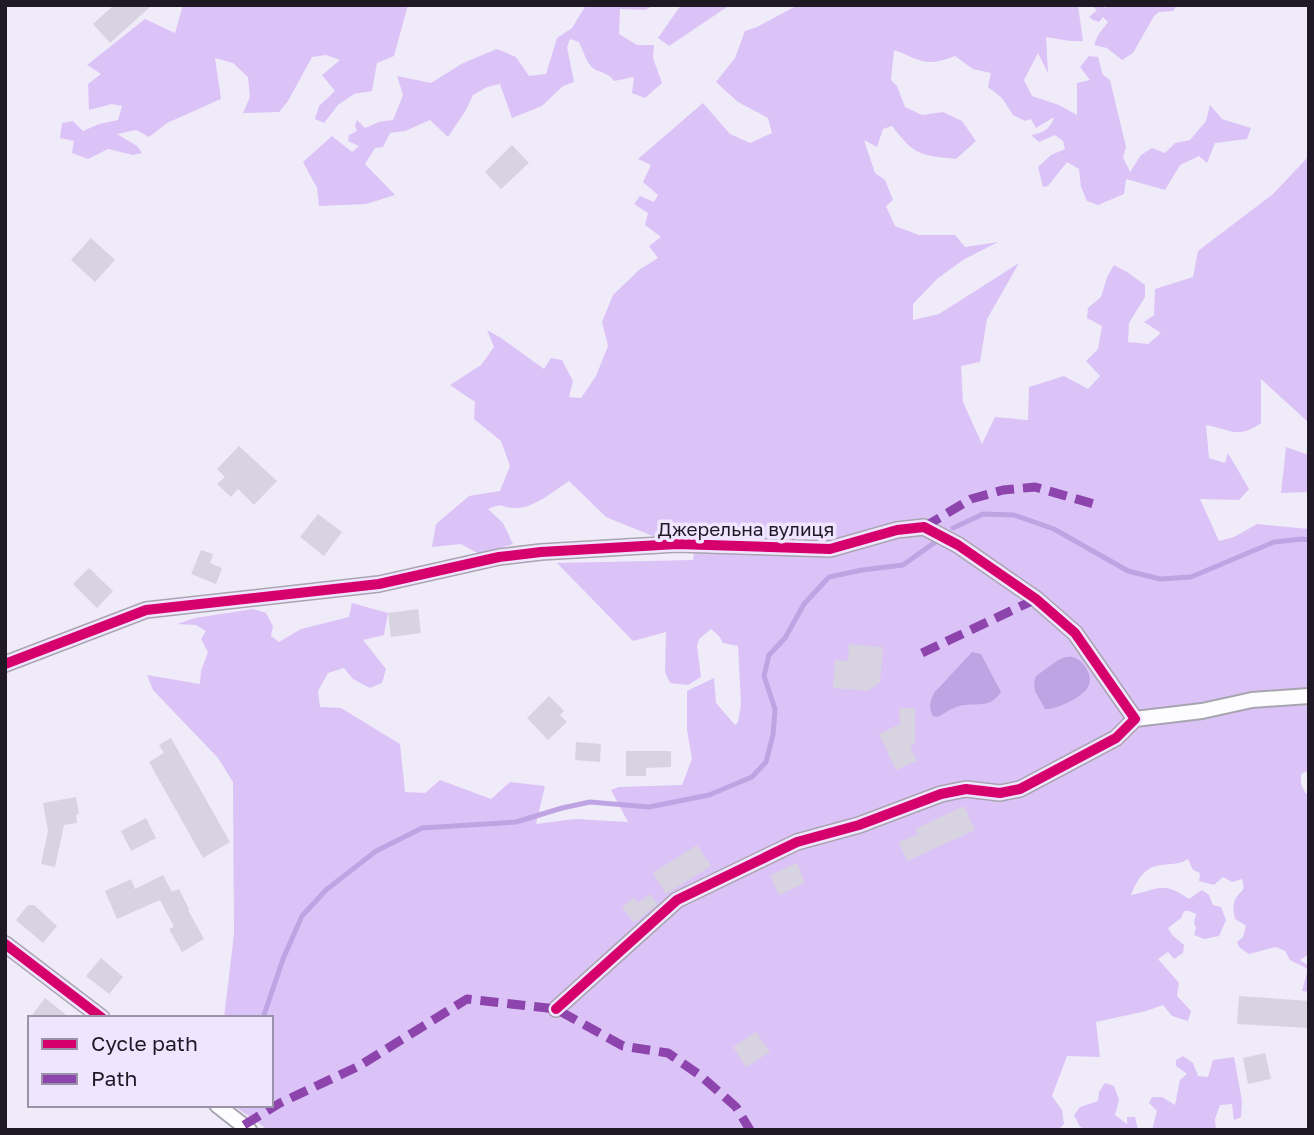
<svg xmlns="http://www.w3.org/2000/svg" width="1314" height="1135" viewBox="0 0 1314 1135" font-family="'Golos Text',sans-serif">
  <rect width="100%" height="100%" fill="#f0ebf9"/>
  <!-- green -->
  <g fill="#dbc3f8">
    <polygon points="183,5 408,5 394,56 377,63 372,91 354,94 338,105 324,123 315,119 319,106 335,91 322,75 340,60 326,55 312,57 288,101 279,112 243,113 250,97 248,77 233,63 215,58 221,99 167,123 149,137 136,130 117,134 137,146 142,153 133,155 108,149 88,159 72,153 74,141 60,138 62,123 73,121 83,131 99,124 118,120 122,106 112,104 89,110 88,84 101,74 87,65 145,19 175,33"/>
    <path d="M586,5H655L645,10L620,9L619,34L637,45H654L653,58L662,83L645,98L632,93L634,77L614,81C606,71 602,74 594,69C586,63 583,50 579,42L570,39L567,47L574,82L563,86L542,106L512,118L500,84L487,87L473,95L466,110L448,137L430,120L405,131L390,133L383,147L375,148L365,164L395,195L366,204L319,206L317,188L303,162L332,136L352,152L359,146L348,141L349,135L357,131L355,125L357,120L365,128L379,122L393,120L403,95L397,76L431,83L463,63L497,49L516,57L529,76L546,74L557,38L572,28Z"/>
    <polygon points="681,5 730,5 669,46 658,38"/>
    <path d="M798,5H1078L1083,41H1070L1046,37L1048,73L1038,53L1024,80L1032,96L1059,105L1077,115V83L1090,80L1080,67L1089,56L1098,57L1103,75L1110,80L1126,147L1123,157L1130,172L1141,155L1152,148L1165,153L1175,143L1190,140L1206,121L1210,105L1222,119L1251,128L1247,139L1215,143L1207,163L1199,156L1180,165L1165,190L1126,179L1124,194L1098,205L1087,201L1081,187L1079,169L1067,162L1048,186L1043,187L1038,167L1051,155L1065,149L1063,141L1055,135L1039,142L1031,135C1043,133 1051,129 1054,117L1036,128L1031,119L1025,121L1013,115L1002,98L988,87L991,73L973,69L955,56C925,68 921,60 894,50L891,80L897,86L905,107L922,115L943,112L962,121L976,141L956,159C920,155 915,156 892,126L883,129L877,147L864,140L875,173L885,180L893,200L886,206L895,226L919,235H955L965,247L998,242L963,260L937,279L913,304V320L939,314L1019,263L987,319L980,362L961,366L963,402L982,444L995,417L1028,420L1029,387L1064,376L1088,389L1100,376L1086,361L1098,349L1102,326L1087,318L1088,308L1101,297L1107,277L1114,265L1127,272L1145,285V297L1129,323L1128,342L1148,344L1161,333L1144,322L1154,315L1155,289L1193,277L1198,251L1273,194L1309,156V423L1261,379V423C1237,440 1230,429 1206,425L1209,458L1225,463L1228,453L1249,489L1239,500L1200,499L1219,541L1234,537L1257,524L1309,529V770L1301,774V784L1306,794L1309,791V954L1300,960L1309,966V992L1302,991L1308,969L1290,960L1285,951L1276,947L1249,954L1239,947L1237,942L1243,937L1246,926L1242,923L1235,919C1234,914 1232,906 1235,900C1239,890 1247,893 1242,879L1232,882L1223,877L1214,885L1199,881L1200,873L1193,870L1188,859C1177,866 1167,863 1156,866C1143,869 1135,884 1131,895C1159,890 1161,880 1189,899L1202,890L1209,895L1213,905L1221,907L1226,920L1219,936L1204,939L1194,935L1196,928L1194,923L1196,914L1189,911H1184L1181,918L1168,928L1172,935L1184,945L1183,953L1174,959L1168,952L1158,959L1179,983L1177,996L1191,1011L1188,1021L1172,1016L1163,1005L1146,1011L1096,1022L1100,1057L1067,1056L1052,1096L1062,1110L1064,1124L1058,1130H268L233,1105H271V1018H224L234,934L233,782L218,758L153,690L147,675L200,684L201,671L208,652L201,639L206,631L196,625L177,624L195,618L253,609L266,613L273,626L271,636L279,642L301,629L349,617L352,603L388,613L384,635L363,640L386,669L382,683L370,688L353,679L344,668L328,673L318,691L320,707L341,708L400,744L405,792L425,793L440,780L491,799L510,782L545,786L536,824L575,819L628,822L611,790L619,787L682,785L692,759L687,730V691L714,678L716,703L735,725L738,722L741,704L738,646L723,643L719,636L711,629L699,639L697,646L701,677L688,685L670,683L665,672L666,632L633,641L557,563L693,560L694,553L606,517L569,481C554,491 533,509 514,508C500,508 505,502 488,509L503,523L513,544L481,555L461,544L432,547L436,524L469,496L500,491L510,466L501,441L474,419L475,402L450,385L481,365L494,347L487,330L501,338L544,369L551,358L562,360L573,381L569,397L581,398L596,376L608,346L602,322L613,295L639,270L658,258L649,246L661,237L645,225L648,213L634,204L640,196L654,202L658,195L643,182L651,165L638,159L703,103L730,134L750,143L772,133L768,118L738,102L716,82L735,58L745,31L757,27Z"/>
    <polygon points="1093,5 1100,5 1105,8 1107,5 1177,5 1173,11 1159,12 1154,16 1133,53 1122,60 1107,48 1094,45 1098,35 1108,22 1103,17 1099,22 1093,20 1089,17 1097,10 1092,6"/>
    <polygon points="1286,447 1309,455 1309,492 1281,493"/>
    <polygon points="1183,1056 1193,1063 1198,1076 1208,1077 1213,1060 1234,1057 1242,1101 1241,1117 1234,1120 1232,1104 1220,1105 1215,1119 1216,1130 1152,1130 1157,1111 1149,1103 1152,1097 1162,1097 1175,1105 1180,1080 1187,1074 1176,1066 1176,1060"/>
    <polygon points="1105,1083 1114,1086 1119,1100 1115,1115 1127,1124 1127,1117 1135,1117 1138,1130 1089,1130 1080,1127 1074,1115 1080,1107 1098,1101 1099,1092"/>
  </g>
  <!-- water -->
  <g fill="#bfa4e3">
    <path d="M972,652L981,654L1001,692C990,708 981,703 965,705C955,706 946,712 938,717L933,716C928,707 930,701 934,693Z"/>
    <path d="M1066,657C1071,657 1072,656 1077,659C1085,663 1094,678 1088,687C1083,697 1056,710 1045,709L1035,691L1034,682L1036,676L1058,660Z"/>
  </g>
  <g fill="none" stroke-linecap="round" stroke-linejoin="round">
    <!-- stream -->
    <g stroke="#bfa4e3" stroke-width="5">
      <polyline points="953,528 983,514 1014,515 1054,529 1128,571 1160,579 1191,577 1274,542 1302,539 1309,540"/>
      <polyline points="263,1018 283,959 302,916 326,890 376,851 422,828 516,822 562,808 590,802 649,807 709,795 752,777 766,762 773,735 775,709 764,676 769,655 785,638 804,604 829,577 862,570 903,565 934,543"/>
    </g>
  </g>
  <!-- building -->
  <g fill="#d8d3e0">
    <polygon points="114,5 152,5 110,43 93,24"/>
    <polygon points="512,145 529,163 501,189 485,172"/>
    <polygon points="91,238 115,260 95,282 71,260"/>
    <polygon points="239,446 277,481 254,505 238,489 231,497 217,484 225,477 217,469"/>
    <polygon points="318,514 342,532 324,556 300,537"/>
    <polygon points="201,550 213,554 210,563 222,568 216,584 191,574"/>
    <polygon points="89,568 113,591 97,608 73,584"/>
    <polygon points="418,609 421,633 391,637 388,613"/>
    <polygon points="849,644 883,647 880,682 868,691 833,688 835,660 848,661"/>
    <polygon points="549,696 564,711 560,715 567,722 548,740 527,718"/>
    <polygon points="899,708 915,708 915,744 910,746 917,761 896,770 879,734 900,724"/>
    <polygon points="171,738 230,842 203,858 149,762 164,753 159,745"/>
    <polygon points="576,742 601,744 600,762 575,760"/>
    <polygon points="626,751 671,751 671,767 646,768 646,776 626,776"/>
    <polygon points="76,797 79,814 76,815 77,823 64,825 55,867 41,864 48,831 43,803"/>
    <polygon points="964,806 975,830 907,861 899,842 918,834 915,829"/>
    <polygon points="146,818 156,838 131,851 121,831"/>
    <polygon points="697,845 711,866 666,894 653,873"/>
    <polygon points="797,863 805,883 779,895 770,875"/>
    <polygon points="163,875 172,892 179,889 189,909 188,910 204,939 182,952 169,929 174,927 160,900 117,919 105,891 131,879 135,889"/>
    <polygon points="650,894 658,904 634,923 622,907 634,898 638,903"/>
    <polygon points="28,905 34,905 57,926 43,943 16,920"/>
    <polygon points="101,958 123,977 109,994 86,976"/>
    <polygon points="1239,996 1309,1001 1309,1028 1237,1024"/>
    <polygon points="45,998 70,1018 30,1018"/>
    <polygon points="756,1032 770,1052 746,1067 733,1047"/>
    <polygon points="1265,1053 1271,1079 1248,1084 1243,1058"/>
  </g>
  <g fill="none" stroke-linecap="round" stroke-linejoin="round">
    <defs>
      <g id="street">
        <polyline points="5,664 146,610 379,584 499,557 541,552 677,544 830,549 897,530 924,527 958,545 1036,599 1075,633 1135,719 1116,738 1020,789 1000,793 966,789 941,794 859,825 797,842 677,900 556,1009"/>
        <polyline points="1135,719 1202,711 1252,700 1309,696"/>
        <polyline points="5,944 102,1018"/>
        <polyline points="217,1105 249,1130"/>
      </g>
    </defs>
    <!-- street casing -->
    <use href="#street" stroke="#a9a5b0" stroke-width="18"/>
    <!-- street -->
    <use href="#street" stroke="#fdfcfe" stroke-width="14"/>
    <!-- quiet -->
    <g stroke="#8e44ad" stroke-width="9" stroke-dasharray="18 9" stroke-linecap="butt">
      <polyline points="924,527 971,499 1003,490 1035,487 1101,506"/>
      <polyline points="922,653 1036,599"/>
      <polyline points="244,1125 280,1103 359,1066 467,999 556,1009 623,1046 668,1053 701,1076 736,1107 750,1130"/>
    </g>
    <defs>
      <g id="cycleway">
        <polyline points="5,664 146,610 379,584 499,557 541,552 677,544 830,549 897,530 924,527 958,545 1036,599 1075,633 1135,719 1116,738 1020,789 1000,793 966,789 941,794 859,825 797,842 677,900 556,1009"/>
        <polyline points="5,944 102,1018"/>
      </g>
    </defs>
    <!-- cycleway casing -->
    <use href="#cycleway" stroke="#efe5ff" stroke-width="15"/>
    <!-- cycleway -->
    <use href="#cycleway" stroke="#d6006c" stroke-width="10"/>
  </g>
  <g text-anchor="middle" dominant-baseline="central" stroke-width="7" stroke-linejoin="round" paint-order="stroke">
    <!-- street labels -->
    <g font-size="19" fill="#1e1925" stroke="#efe5ff">
      <text x="746" y="528">Джерельна вулиця</text>
    </g>
  </g>
  <!-- border -->
  <rect width="1314" height="1135" fill="none" stroke="#1e1925" stroke-width="14"/>
  <!-- legend -->
  <rect x="28" y="1016" width="245" height="91" fill="#efe5ff" stroke="#9b93a8" stroke-width="2"/>
  <rect x="42" y="1039" width="35" height="10" fill="#d6006c" stroke="#9b93a8" stroke-width="2"/>
  <text x="91" y="1051" font-size="21" fill="#1e1925">Cycle path</text>
  <rect x="42" y="1074" width="35" height="10" fill="#8e44ad" stroke="#9b93a8" stroke-width="2"/>
  <text x="91" y="1086" font-size="21" fill="#1e1925">Path</text>
</svg>
